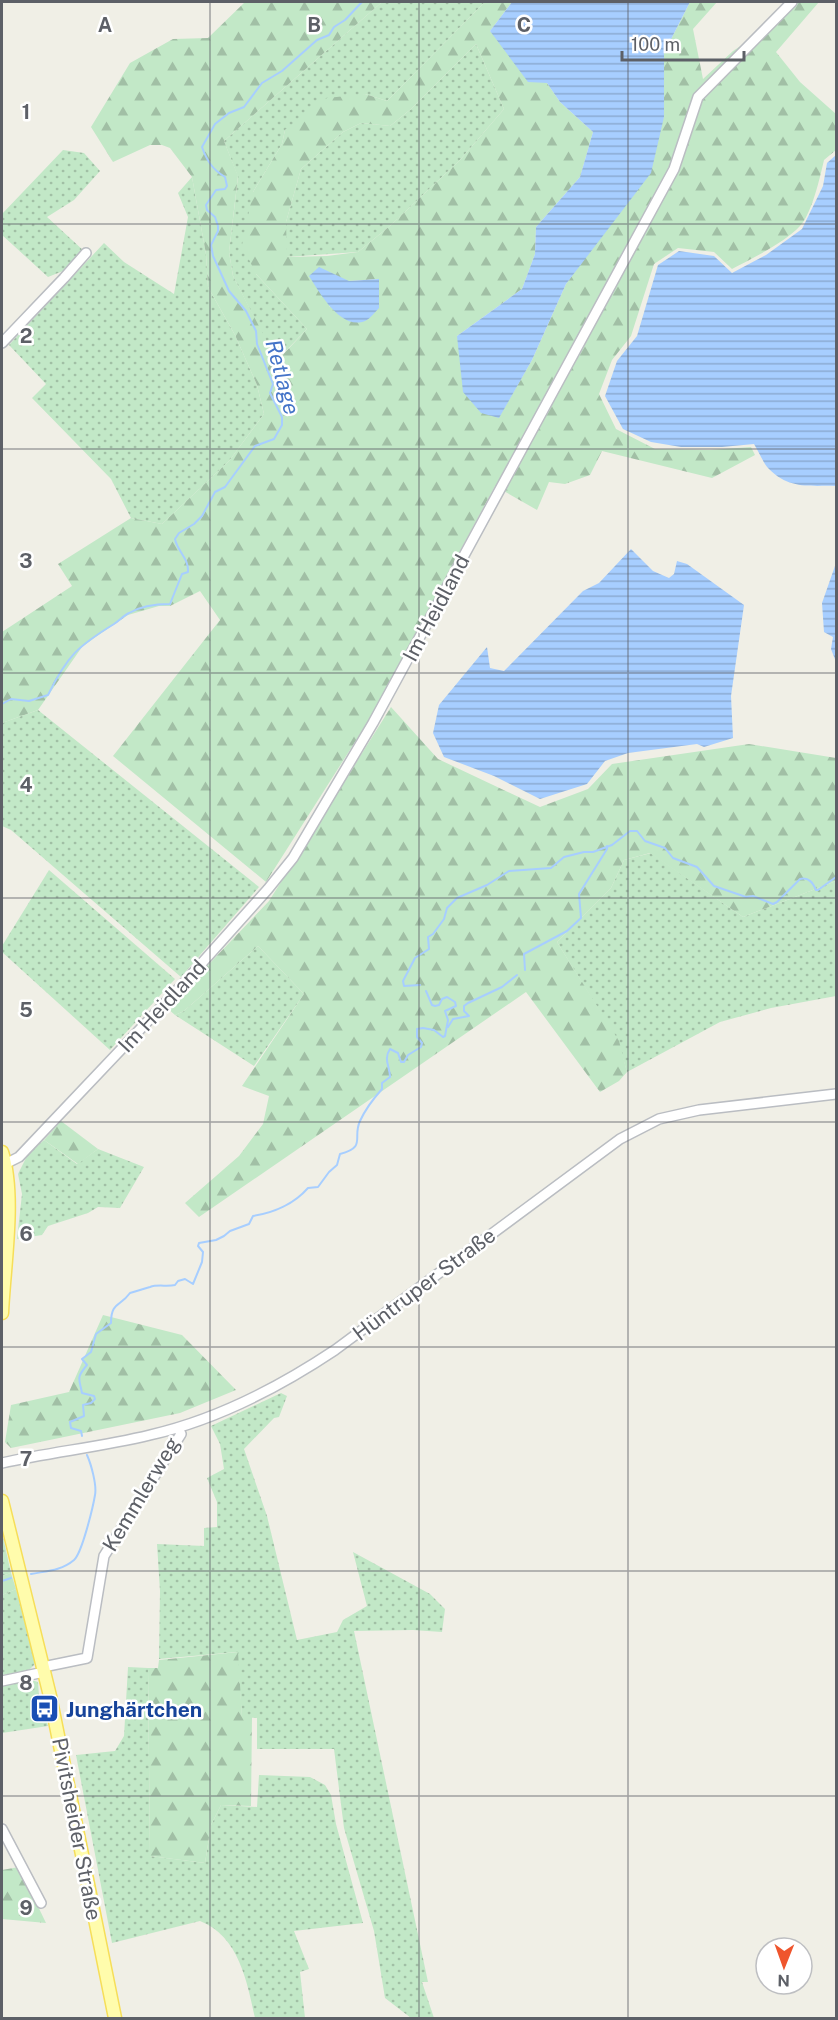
<svg xmlns="http://www.w3.org/2000/svg" width="838" height="2020" viewBox="0 0 838 2020" font-family="'Public Sans',sans-serif">
  <defs>
    <pattern id="grass-dots" width="8" height="8" patternUnits="userSpaceOnUse" patternTransform="scale(1.5)"><rect width="8" height="8" fill="#c2e8c7"/><path d="M2 2h.1M6 6h.1" fill="none" stroke="#a1bfa5" stroke-width="1.8" stroke-linecap="round"/></pattern>
    <pattern id="forest-firs" width="22" height="20" patternUnits="userSpaceOnUse" patternTransform="scale(1.5)"><rect width="22" height="20" fill="#c2e8c7"/><path d="M5 1l3.5 6h-7zM16 11l3.5 6h-7z" fill="#a1bfa5"/></pattern>
    <pattern id="water-rules" width="6" height="5" patternUnits="userSpaceOnUse" patternTransform="scale(1.5)"><rect width="6" height="5" fill="#a7ceff"/><path d="M0 2.5h6" fill="none" stroke="#8babd2"/></pattern>
  </defs>
  <rect width="100%" height="100%" fill="#f0efe6"/>
  <!-- grass -->
  <g fill="url(#grass-dots)">
    <polygon points="382,2 485,2 387,101 365,94 285,130 282,144 253,192 256,274 307,329 276,361 233,276 229,252 238,177 224,141"/>
    <polygon points="476,44 504,109 460,160 391,225 358,252 286,257 286,222 301,169 343,132 361,123 390,126 411,109"/>
    <polygon points="63,150 84,153 100,171 74,200 47,217 84,251 63,271 48,277 2,235 2,214"/>
    <polygon points="192,177 206,254 208,287 235,335 257,385 264,414 229,461 162,524 131,518 111,479 32,398 46,384 9,345 104,243 124,262 174,294 188,217 178,193"/>
    <polygon points="38,710 259,887 181,977 11,830 2,826 2,723"/>
    <polygon points="651,853 743,917 836,881 836,996 771,1008 720,1022 627,1072 618,1041 557,942 611,888 624,860"/>
    <polygon points="49,870 175,979 110,1050 2,952 2,946"/>
    <polygon points="258,946 304,994 254,1066 175,1015 184,1011"/>
    <polygon points="44,1140 77,1164 98,1149 144,1167 120,1208 98,1207 88,1213 48,1226 42,1235 17,1239 22,1194 18,1174 28,1154"/>
    <polygon points="281,1393 287,1396 279,1417 274,1418 244,1449 267,1516 297,1640 337,1632 343,1620 367,1606 353,1552 430,1594 445,1609 442,1632 413,1630 354,1631 428,1982 422,1982 434,2018 411,2018 385,1998 374,1931 344,1828 334,1749 257,1749 257,1718 242,1717 237,1652 159,1659 160,1591 157,1544 204,1546 204,1528 217,1527 217,1502 207,1478 224,1469 220,1444 211,1426"/>
    <polygon points="2,1533 11,1573 2,1576"/>
    <polygon points="16,1589 35,1660 34,1665 28,1671 2,1675 2,1595"/>
    <path d="M128,1667L148,1668L150,1856L205,1863L211,1825L221,1805L257,1807L259,1775L310,1777L325,1785L331,1795L336,1824L363,1923L294,1931L309,1969L300,1972L305,2018H255C247,1982 239,1936 200,1921L112,1943L76,1755L115,1751L124,1736Z"/>
    <polygon points="31,1680 38,1682 39,1696 48,1726 2,1733 2,1685"/>
  </g>
  <!-- forest -->
  <g fill="url(#forest-firs)" fill-rule="evenodd">
    <path d="M245,2H382L224,141L238,176L229,252L233,276L277,361L307,329L256,274L242,245L253,192L282,144L285,130L327,98L365,94L387,101L485,2H512L490,31L547,83L560,102L593,132L580,177L536,227L535,254L522,289L457,336L499,417L532,360L566,284L593,247L664,117V53L690,2H717L693,29L703,79L733,51L760,33L787,2H819L776,52L800,82L836,114V150L824,160C820,177 812,213 800,226C784,243 753,258 732,269L714,252L678,248L654,264L631,336L612,360L599,394L616,429L655,449L710,450L751,447L755,455L712,478L602,451L590,475L565,484L549,482L537,510L495,486L369,720L266,882L113,756L220,620L200,591L170,606H159L128,615L97,636L82,647L38,710L2,723V632L72,586L58,564L131,518L162,524L229,461L264,414L257,385L235,335L208,287L206,254L192,177L170,148L162,145H150L113,162L91,127L130,63L173,39L208,38ZM476,44L504,109L460,160L391,225L358,252L327,256L287,257L286,222L301,169L343,132L361,123L390,126L411,109ZM379,279L329,307L349,281Z"/>
    <polygon points="391,707 438,759 540,807 588,789 612,764 749,744 836,758 836,881 743,917 650,853 624,860 611,888 557,942 619,1041 627,1072 619,1081 600,1092 526,992 199,1217 185,1203 239,1156 263,1124 269,1096 242,1086 304,994 258,946 184,1011 175,1015 167,1008 269,901"/>
    <polygon points="61,1121 98,1149 78,1164 44,1140"/>
    <polygon points="103,1315 182,1335 236,1390 180,1413 11,1448 5,1442 11,1405 69,1392"/>
    <polygon points="11,1573 16,1589 2,1595 2,1576"/>
    <polygon points="238,1652 242,1717 252,1717 251,1806 221,1805 211,1825 205,1863 150,1856 148,1668 158,1668 159,1660"/>
    <polygon points="19,1867 46,1923 2,1919 2,1870"/>
  </g>
  <!-- water -->
  <g fill="url(#water-rules)">
    <polygon points="512,2 690,2 664,53 664,117 651,173 566,284 532,360 499,418 481,413 463,392 457,336 522,289 535,254 536,227 580,177 593,132 560,102 547,83 528,82 490,31"/>
    <path d="M836,155V486C810,485 790,490 769,469C763,463 759,452 754,444L722,447H681L651,442L623,429L605,396L617,361L637,336L658,265L679,251L714,256L732,273L766,255L802,229L823,186L827,163Z"/>
    <path d="M319,267L349,281L379,279V308C375,312 370,319 365,321C341,331 319,292 309,276Z"/>
    <polygon points="631,549 653,571 669,578 674,574 677,561 687,564 744,605 731,696 733,738 704,747 697,744 628,753 605,761 587,784 540,799 494,776 444,757 433,733 439,705 487,647 490,668 504,671 583,591 599,583"/>
    <polygon points="835,566 836,566 836,662 831,649 833,637 824,632 822,603"/>
  </g>
  <g fill="none" stroke-linecap="round" stroke-linejoin="round">
    <!-- stream -->
    <g stroke="#a7ceff" stroke-width="2">
      <path d="M2,704L11,699L29,701L48,695C67,656 78,646 114,624C119,621 123,616 129,613C141,606 156,604 170,604L182,574L188,572C189,558 177,551 175,539L179,533L194,524L202,516L215,492L225,487L255,446L274,439L282,425V417L270,393L273,384L257,344L256,331L246,311L229,291L213,256L211,245L218,231V226L215,217L207,210L206,205L216,190L225,189L227,186L225,177C212,169 207,161 202,147L215,124L229,113L244,107L262,83L282,71L317,40L329,35L334,27L345,20L362,2"/>
      <polyline points="525,970 524,954 567,931 581,918 579,894 607,849 607,846"/>
      <path d="M420,985L404,986L403,981L415,958L429,949L428,937L433,934L444,919L447,908L457,898L487,885L509,871L551,868L564,857L584,852H593L612,845L630,831H637L645,841L665,848L673,858L697,867L714,886L746,897L753,896L773,904L777,902L800,879C809,877 813,883 816,890H818L836,877"/>
      <polyline points="448,1027 453,1019 469,1016 464,1011 464,1006 468,1003 502,987 517,975"/>
      <path d="M82,1436L81,1431L71,1428L70,1422L84,1416L83,1405L91,1403L95,1399L94,1396L82,1393C79,1378 76,1378 87,1365L82,1359L91,1352L96,1334L111,1323C111,1302 120,1307 130,1293C137,1291 143,1289 150,1287C158,1284 167,1287 175,1285L178,1281L185,1279L193,1284L202,1262L203,1252L198,1246L199,1243L216,1240L224,1236L230,1231L249,1224L253,1216C273,1213 294,1204 308,1188L318,1187L329,1172L337,1165L340,1154C367,1147 352,1138 360,1121C365,1110 374,1098 382,1089V1083L390,1077C390,1067 383,1059 390,1049L398,1053L401,1062H404L408,1055L421,1047L422,1043L417,1037V1029L423,1028L434,1030L443,1037L445,1036L448,1020L445,1011L456,1006L455,1002L447,997L442,999L439,1005L435,1006L432,1005L426,991"/>
      <path d="M31,1574C46,1571 61,1571 74,1560C82,1553 93,1507 95,1495C97,1485 91,1464 87,1455"/>
      <polyline points="2,1581 11,1578"/>
    </g>
    <defs>
      <g id="minor">
        <polyline points="2,343 64,278 86,253"/>
        <polyline points="5,1164 19,1157 184,983 268,889 293,858 373,723 674,169 698,97 792,2"/>
        <path d="M2,1463C51,1452 101,1447 150,1435C216,1420 278,1388 335,1350L620,1139L659,1119L699,1110L836,1094"/>
        <polyline points="43,1667 87,1658 104,1556 181,1434 178,1428"/>
        <polyline points="2,1681 44,1672"/>
        <polyline points="2,1829 41,1903"/>
      </g>
      <g id="major">
        <path d="M2,1152C16,1196 4,1266 2,1313"/>
        <polyline points="2,1501 50,1696 115,2018"/>
      </g>
    </defs>
    <!-- minor casing -->
    <use href="#minor" stroke="#babdc2" stroke-width="12"/>
    <!-- major casing -->
    <use href="#major" stroke="#f6de59" stroke-width="15"/>
    <!-- minor -->
    <use href="#minor" stroke="#fff" stroke-width="9"/>
    <!-- major -->
    <use href="#major" stroke="#fffcac" stroke-width="12"/>
  </g>
  <!-- grid -->
  <path fill="none" stroke="#5d6067" stroke-width="1.5" stroke-opacity="0.55" d="M210,2V2018M419,2V2018M628,2V2018M2,224H836M2,449H836M2,673H836M2,898H836M2,1122H836M2,1347H836M2,1571H836M2,1796H836"/>
  <!-- icons -->
  <defs>
    <symbol id="bus-square" viewBox="-11 -11 22 22"><rect x="-9" y="-9" width="18" height="18" rx="4" fill="#1a4fb4" stroke="#fff"/><path d="M-5-6H5V4H4V6H2V4H-2V6H-4V4H-5ZM-3.5-4V0h7V-4ZM-3.5 1.2v1.5H-2V1.2ZM2 1.2v1.5H3.5V1.2Z" fill="#fff"/></symbol>
  </defs>
  <g fill-rule="evenodd">
    <use href="#bus-square" x="28" y="1692" width="33" height="33"/>
  </g>
  <g text-anchor="middle" dominant-baseline="central" stroke-width="5" stroke-linejoin="round" paint-order="stroke">
    <!-- street labels -->
    <g font-size="21" fill="#5d6067" stroke="#fff">
      <text transform="translate(436 608) rotate(-62)">Im Heidland</text>
      <text transform="translate(162 1006) rotate(-47)">Im Heidland</text>
      <text transform="translate(424 1284) rotate(-37)">Hüntruper Straße</text>
      <text transform="translate(141 1494) rotate(-59)">Kemmlerweg</text>
      <text transform="translate(77 1829) rotate(79)">Pivitsheider Straße</text>
    </g>
    <!-- transit labels -->
    <g font-size="21" font-weight="bold" fill="#164399" stroke="#fff" text-anchor="start">
      <text x="66" y="1709">Junghärtchen</text>
    </g>
    <!-- water labels -->
    <g font-size="22" font-style="italic" fill="#4474c8" stroke="#fff">
      <text transform="translate(283 377) rotate(75)">Retlage</text>
    </g>
  </g>
  <g font-size="20" text-anchor="middle" font-weight="bold" fill="#5d6067" stroke="#fff" stroke-width="5" stroke-linejoin="round" paint-order="stroke">
    <text x="105" y="32">A</text>
    <text x="314" y="32">B</text>
    <text x="524" y="32">C</text>
    <text x="26" y="119">1</text>
    <text x="26" y="343">2</text>
    <text x="26" y="568">3</text>
    <text x="26" y="792">4</text>
    <text x="26" y="1017">5</text>
    <text x="26" y="1241">6</text>
    <text x="26" y="1466">7</text>
    <text x="26" y="1690">8</text>
    <text x="26" y="1915">9</text>
  </g>
  <!-- border -->
  <rect width="838" height="2020" fill="none" stroke="#5d6067" stroke-width="6"/>
  <!-- north arrow -->
  <g transform="translate(784 1966) rotate(181)"><circle r="28" fill="#ffffff" stroke="#bebfc2" stroke-width="1.5"/>
  <path d="M0-4.5L10 22L0 15L-10 22Z" fill="#ef552d"/>
  <text y="-9" font-size="16" font-weight="bold" text-anchor="middle" fill="#5d6067">N</text>
  </g>
  <!-- scale -->
  <path d="M622 51v9h122v-9" fill="none" stroke="#5d6067" stroke-width="3"/>
  <text x="631" y="51" font-size="18" fill="#5d6067" stroke="#ffffff" stroke-width="4.5" paint-order="stroke">100 m</text>
</svg>
